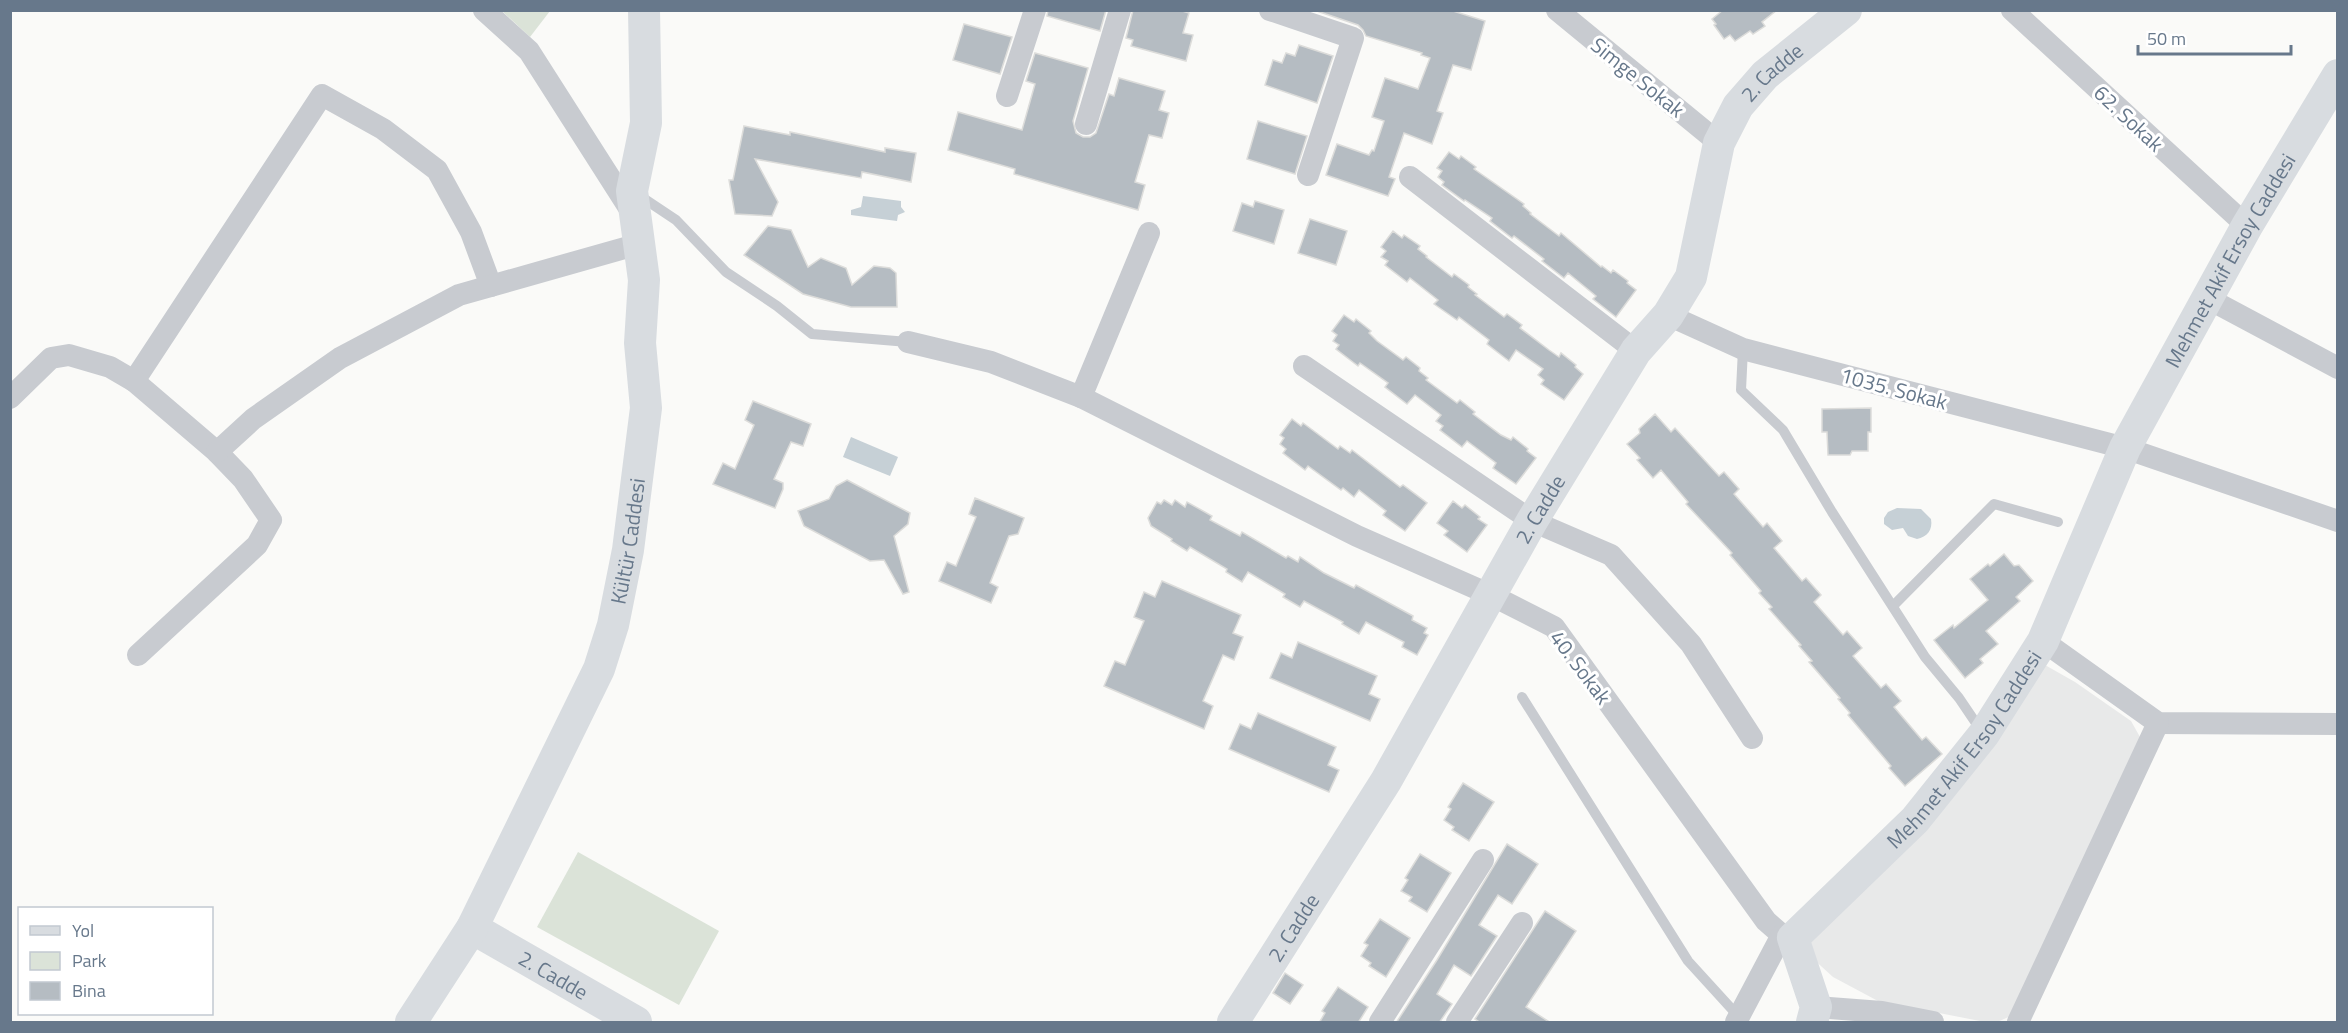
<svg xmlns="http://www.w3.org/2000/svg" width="2348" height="1033" viewBox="0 0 2348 1033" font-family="'Titillium Web',sans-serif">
  <rect width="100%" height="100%" fill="#fafaf8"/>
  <!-- built -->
  <polygon fill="#e8e9e9" points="2045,665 2075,682 2131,721 2140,737 2011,1016 1997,1022 1985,1022 1878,1001 1833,977 1810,956 1807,934"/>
  <!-- green -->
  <g fill="#dbe3d8">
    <polygon points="502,11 550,11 530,37"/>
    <polygon points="578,852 719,931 679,1005 537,927"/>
  </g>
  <!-- water -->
  <g fill="#c6d0d6">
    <polygon points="863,196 901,201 901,207 905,212 898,215 897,221 851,215 851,210 861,207"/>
    <polygon points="851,437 898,457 890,476 843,457"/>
    <path d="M1897,508L1921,509L1931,519C1933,530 1927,537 1917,539L1908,536L1903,528L1892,530L1884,524V518L1888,512Z"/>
  </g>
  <!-- building -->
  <g fill="#b5bcc2" stroke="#dcdcda" stroke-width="1.5">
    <polygon points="1048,10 1106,10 1100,31 1047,16"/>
    <polygon points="1133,10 1179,10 1189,13 1183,33 1193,35 1186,61 1131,46 1133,40 1126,38"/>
    <polygon points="1314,10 1450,10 1485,21 1471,70 1453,65 1437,111 1443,113 1432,144 1404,133 1389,177 1395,179 1388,196 1326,175 1337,144 1369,155 1372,150 1374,151 1384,121 1372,117 1385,78 1418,89 1430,58 1421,55 1422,53 1366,36 1363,30 1358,25"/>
    <polygon points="1723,10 1777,10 1762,22 1765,26 1753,34 1750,31 1735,41 1730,35 1724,39 1714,25 1716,24 1712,19"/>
    <polygon points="964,24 1012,37 1000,74 953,60"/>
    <polygon points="1299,45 1333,56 1317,103 1265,85 1273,60 1282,63 1286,53 1295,56"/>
    <polygon points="1035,53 1088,68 1073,121 1076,133 1083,137 1090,137 1096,133 1109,94 1114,96 1119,78 1165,91 1159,110 1169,113 1162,138 1149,135 1135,182 1145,185 1138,210 1014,174 1015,169 948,150 958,112 1022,130 1035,84 1026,81"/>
    <polygon points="1258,121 1307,136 1295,174 1247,159"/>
    <polygon points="744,126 790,135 790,132 885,152 885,148 916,153 911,182 862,172 861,178 755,159 778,202 772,216 735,214 729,180 733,180"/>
    <polygon points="1449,152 1459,159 1461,156 1476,167 1474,169 1524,204 1523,206 1531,213 1530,214 1559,236 1561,233 1601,267 1602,266 1611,273 1613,270 1628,281 1627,283 1636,290 1616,317 1593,299 1596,296 1568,273 1564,278 1542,261 1544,259 1514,236 1512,238 1490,221 1492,218 1465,200 1464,201 1442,185 1444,182 1438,177 1442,171 1437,168"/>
    <polygon points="1255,201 1284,210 1274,244 1233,231 1242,203 1253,207"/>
    <polygon points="1310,219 1347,231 1336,265 1298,253"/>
    <polygon points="768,226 791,230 808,267 821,258 846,268 852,285 874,266 890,268 896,273 897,307 851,307 803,294 744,255"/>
    <polygon points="1393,231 1402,238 1404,235 1420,246 1418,249 1427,256 1426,257 1452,277 1454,274 1469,285 1468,287 1477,294 1475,295 1504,317 1507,314 1522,325 1520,328 1549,350 1559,357 1561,353 1576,365 1575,367 1583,374 1564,400 1541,384 1544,380 1538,375 1543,369 1516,350 1509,361 1487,344 1489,340 1459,317 1457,320 1434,304 1438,300 1410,278 1407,282 1385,265 1388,261 1381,257 1386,251 1381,247"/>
    <polygon points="1344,315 1354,322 1356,319 1371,331 1369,333 1377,341 1403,360 1406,357 1420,368 1419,371 1428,378 1426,380 1457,403 1460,400 1475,412 1473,414 1501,435 1511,440 1513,437 1528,449 1527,451 1536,458 1516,484 1493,468 1496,463 1467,441 1462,447 1440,430 1443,426 1436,421 1441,415 1415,395 1407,404 1385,387 1388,383 1360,363 1358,366 1336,349 1339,345 1333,341 1337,335 1332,331"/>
    <polygon points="753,401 811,424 803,446 791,442 774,479 783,483 783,489 775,508 713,484 723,463 735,469 754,425 745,420"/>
    <polygon points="1871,408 1871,432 1868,432 1868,451 1852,451 1850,455 1828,455 1827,432 1822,432 1822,409"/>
    <polygon points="1655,414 1671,432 1675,428 1719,476 1724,472 1739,489 1734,494 1763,527 1767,523 1782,541 1774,548 1802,581 1806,578 1821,595 1814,602 1843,635 1847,631 1862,648 1853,656 1881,688 1886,684 1901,701 1894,707 1922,740 1926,737 1942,754 1905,786 1889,768 1891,766 1848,715 1850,713 1838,699 1840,698 1809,662 1812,661 1799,646 1801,645 1769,609 1772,607 1759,593 1761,591 1730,555 1732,553 1686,504 1688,502 1661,470 1653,478 1637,460 1640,458 1627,444 1640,433 1639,429"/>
    <polygon points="1292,419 1301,426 1303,423 1338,449 1340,446 1350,453 1352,450 1400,487 1403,485 1427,503 1405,531 1383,515 1386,511 1359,490 1354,497 1343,488 1341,490 1308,466 1305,470 1283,453 1286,449 1280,444 1284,438 1280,435"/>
    <polygon points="847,480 910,513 908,524 894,536 909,592 903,594 884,560 870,561 804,526 798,511 829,499 836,486"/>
    <polygon points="975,498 1024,518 1018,534 1009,536 990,583 998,587 991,603 939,581 947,562 956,566 976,517 969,514"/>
    <polygon points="1164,500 1172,505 1175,500 1185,507 1187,502 1212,516 1210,520 1240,536 1242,532 1286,558 1288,556 1298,562 1300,557 1324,573 1354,588 1356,585 1413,616 1412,620 1427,628 1424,633 1428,635 1417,655 1402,647 1404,642 1366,622 1359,634 1342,624 1343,622 1304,601 1300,607 1283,597 1285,594 1248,572 1242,582 1226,572 1227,569 1190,547 1187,551 1171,541 1172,539 1151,526 1148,518 1157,502 1161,504"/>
    <polygon points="1453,501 1462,508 1465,505 1480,517 1478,519 1487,525 1467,552 1444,535 1448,531 1437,523"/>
    <polygon points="2004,554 2014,566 2019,565 2033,581 2016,597 2020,601 1986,631 1998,644 1980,659 1983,663 1965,678 1934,640 1953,625 1954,628 1988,600 1970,579 1988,564 1990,566"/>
    <polygon points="1162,581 1241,615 1233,633 1243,637 1234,660 1223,655 1203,701 1213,706 1204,729 1104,686 1115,661 1125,665 1144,621 1134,617 1144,592 1155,597"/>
    <polygon points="1298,642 1377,676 1369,694 1380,699 1370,721 1270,678 1281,653 1292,658"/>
    <polygon points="1258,713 1336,747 1328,765 1339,770 1329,792 1229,749 1240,724 1251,729"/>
    <polygon points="1463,783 1494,802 1469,841 1452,830 1454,827 1444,820 1451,809 1448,807"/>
    <polygon points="1507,844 1538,864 1512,904 1498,895 1479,925 1497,936 1471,976 1454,965 1437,994 1452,1004 1439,1023 1396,1023 1437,960"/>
    <polygon points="1420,854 1451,873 1427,912 1409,901 1412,897 1401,891 1408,880 1405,878"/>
    <polygon points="1545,911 1576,931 1526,1007 1551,1023 1481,1023 1475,1019"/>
    <polygon points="1380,919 1410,938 1386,977 1369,966 1371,963 1361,956 1368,945 1364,943"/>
    <polygon points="1285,973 1303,985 1290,1004 1273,993"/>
    <polygon points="1338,987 1368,1007 1358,1023 1319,1023 1325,1013 1322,1011"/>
  </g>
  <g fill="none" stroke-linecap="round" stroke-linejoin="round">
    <!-- lane -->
    <g stroke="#c8cbd0" stroke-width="10">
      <polyline points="640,196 676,220 726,272 777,306 812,334 908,342"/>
      <polyline points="1743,349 1741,390 1783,430 1832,512 1925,657 1959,698 1982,732"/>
      <polyline points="1893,606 1994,504 2058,522"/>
      <polyline points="1522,697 1688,961 1740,1018"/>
    </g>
    <!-- street -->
    <g stroke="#c8cbd0" stroke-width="22">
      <polyline points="484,10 529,51 633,214"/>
      <polyline points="1270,10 1353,38 1308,175"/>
      <polyline points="1557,10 1719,143"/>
      <polyline points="2012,10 2247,226"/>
      <polyline points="1007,96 1035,10"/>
      <polyline points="1086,124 1120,10"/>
      <polyline points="1410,177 1636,351"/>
      <polyline points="2207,298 2338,368"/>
      <polyline points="1668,315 1743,349 2125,448 2338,521"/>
      <polyline points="908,342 991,362 1081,397 1357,536 1491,595 1554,627 1766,921 1782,935 1793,938"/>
      <polyline points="1304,366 1532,521 1611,555 1691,644 1752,738"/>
      <polyline points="134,381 322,95 383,129 437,170 471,232 491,286"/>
      <polyline points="1081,397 1149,233"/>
      <polyline points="10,398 51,358 69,355 110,367 134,381 217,452 243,479 271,520 257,545 138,655"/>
      <polyline points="217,452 253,419 340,358 459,295 639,244"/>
      <polyline points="2043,641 2158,723 2338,724"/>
      <polyline points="1816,1007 1882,1012 1933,1022"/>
      <polyline points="1380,1022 1483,860"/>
      <polyline points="1457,1022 1522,923"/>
      <polyline points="1736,1022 1782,935"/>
      <polyline points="2018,1022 2158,723"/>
    </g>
    <!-- secondary -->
    <g stroke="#d8dce0" stroke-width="32">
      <path id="s1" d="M472,928L636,1022"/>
      <path id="s2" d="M411,1022L472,928L599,669L613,625L628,550L646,408L640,343L644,280L632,191L646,123L644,10"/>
      <path id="s3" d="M1233,1022L1386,781L1532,521L1636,351L1668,315L1691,277L1719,143L1738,106L1765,75L1846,10"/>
      <path id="s4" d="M1812,1022L1816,1007L1793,938L1915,820L1984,734L2043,641L2125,448L2247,226L2338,75"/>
    </g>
  </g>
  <g text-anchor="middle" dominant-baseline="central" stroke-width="6" stroke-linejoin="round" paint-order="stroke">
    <!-- street labels -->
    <g font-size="21" fill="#67788b" stroke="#fff">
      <text stroke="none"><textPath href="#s3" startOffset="1102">2. Cadde</textPath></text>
      <text transform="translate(1638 77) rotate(39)">Simge Sokak</text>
      <text transform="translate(2129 118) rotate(43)">62. Sokak</text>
      <text stroke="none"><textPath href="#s4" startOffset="903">Mehmet Akif Ersoy Caddesi</textPath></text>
      <text transform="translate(1894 388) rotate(15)">1035. Sokak</text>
      <text stroke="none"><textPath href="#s3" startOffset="598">2. Cadde</textPath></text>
      <text stroke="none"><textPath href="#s2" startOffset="532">Kültür Caddesi</textPath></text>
      <text transform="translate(1581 667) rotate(53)">40. Sokak</text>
      <text stroke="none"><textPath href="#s4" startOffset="344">Mehmet Akif Ersoy Caddesi</textPath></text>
      <text stroke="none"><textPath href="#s3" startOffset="112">2. Cadde</textPath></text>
      <text stroke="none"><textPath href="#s1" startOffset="94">2. Cadde</textPath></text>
    </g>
  </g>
  <!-- border -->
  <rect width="2348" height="1033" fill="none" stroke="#67788b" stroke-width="24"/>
  <!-- legend -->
  <rect x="18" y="907" width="195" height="108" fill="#ffffff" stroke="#c2c9d1" stroke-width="1.5"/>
  <rect x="30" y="926" width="30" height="9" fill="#d8dce0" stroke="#c2c9d1" stroke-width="1.5"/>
  <text x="72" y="937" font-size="18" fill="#67788b">Yol</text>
  <rect x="30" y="952" width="30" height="18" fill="#dbe3d8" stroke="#c2c9d1" stroke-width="1.5"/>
  <text x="72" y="967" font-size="18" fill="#67788b">Park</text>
  <rect x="30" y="982" width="30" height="18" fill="#b5bcc2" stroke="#c2c9d1" stroke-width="1.5"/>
  <text x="72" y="997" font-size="18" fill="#67788b">Bina</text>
  <!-- scale -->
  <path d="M2138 45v9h153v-9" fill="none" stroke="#67788b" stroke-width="3"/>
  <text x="2147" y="45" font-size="18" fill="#67788b" stroke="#ffffff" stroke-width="4.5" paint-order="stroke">50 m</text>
</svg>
